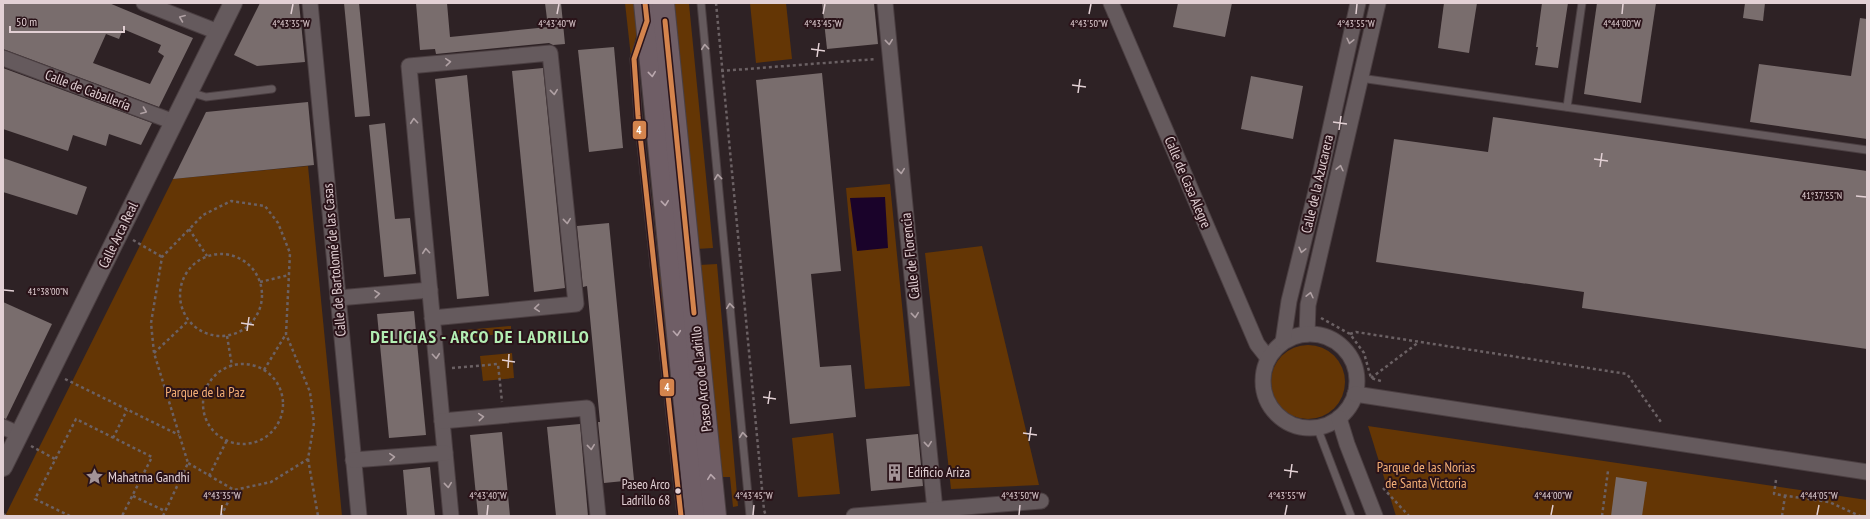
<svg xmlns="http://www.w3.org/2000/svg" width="1870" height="519" viewBox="0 0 1870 519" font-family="'PT Sans Narrow',sans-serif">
  <rect width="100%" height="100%" fill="#2e2225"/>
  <!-- green -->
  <g fill="#643605">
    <polygon points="625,3 638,3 640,21 631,57"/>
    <polygon points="672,3 689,4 713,248 696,249"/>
    <polygon points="750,3 786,3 792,59 756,63"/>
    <polygon points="644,70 661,253 658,253 641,76"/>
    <polygon points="308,166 342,516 5,516 173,179"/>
    <polygon points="890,184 910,386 865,389 846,188"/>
    <polygon points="982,246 1039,485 951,489 925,253"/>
    <polygon points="717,264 738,506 733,507 730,477 723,477 710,390 699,265"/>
    <polygon points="659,268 663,268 688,516 684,516 682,507"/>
    <polygon points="511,326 511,333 454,339 453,331"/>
    <circle cx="1308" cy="382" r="37"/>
    <polygon points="512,353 514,378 483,381 480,356"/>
    <polygon points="1368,426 1867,500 1867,516 1396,516"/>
    <polygon points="833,433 840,494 798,497 792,438"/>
  </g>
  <!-- water -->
  <polygon fill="#1a032a" points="885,197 888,248 857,251 850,198"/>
  <!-- building -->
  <g fill="#796d6d" fill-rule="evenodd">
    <path d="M3,3H109L193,38L159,107L3,49ZM123,29L161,45L158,52L164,56L150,84L93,63L106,34L119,39Z"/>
    <polygon points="260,3 299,3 305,62 257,66 234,55"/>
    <polygon points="344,3 359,3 370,116 355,117"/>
    <polygon points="416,3 447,3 450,37 548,27 545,3 561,3 565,44 553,45 549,43 436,54 435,49 420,50"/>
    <polygon points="822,3 874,3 878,44 827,49"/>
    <polygon points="1178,3 1232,3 1225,37 1173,27"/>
    <polygon points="1444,3 1477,3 1469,53 1438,48"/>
    <polygon points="1542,3 1568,3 1558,68 1535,65 1538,47 1536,47"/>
    <polygon points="1597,3 1656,3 1641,103 1584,94"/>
    <polygon points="1745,3 1765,3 1763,21 1743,18"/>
    <polygon points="1860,18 1867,19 1867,139 1750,122 1759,64 1851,76"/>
    <polygon points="614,47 623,148 589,152 578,50"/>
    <polygon points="3,68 152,123 141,145 109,134 106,146 73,135 68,151 3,129"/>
    <polygon points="543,68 565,288 534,292 512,71"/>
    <polygon points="822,73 841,271 811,274 820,367 851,365 856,417 790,424 756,80"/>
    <polygon points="467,75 489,296 457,299 435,79"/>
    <polygon points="1251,76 1303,86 1293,139 1241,129"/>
    <polygon points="308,102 314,165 173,179 206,112"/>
    <polygon points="1493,117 1867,171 1867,349 1582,308 1584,292 1376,262 1394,139 1488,152"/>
    <polygon points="385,123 395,219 410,218 416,274 384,277 369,125"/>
    <polygon points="3,158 87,187 77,215 3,192"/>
    <polygon points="609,223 634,480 604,483 598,422 600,422 587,286 583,287 577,226"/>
    <polygon points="3,302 52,324 6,419 3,418"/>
    <polygon points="414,311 426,435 389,438 377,314"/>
    <polygon points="580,424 588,516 556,516 547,427"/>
    <polygon points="502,432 510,516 478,516 470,435"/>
    <polygon points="918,434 923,486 871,491 866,439"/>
    <polygon points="430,467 435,516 407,516 403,470"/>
    <polygon points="1616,477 1647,482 1642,516 1611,516"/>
  </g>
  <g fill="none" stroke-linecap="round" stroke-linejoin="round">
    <defs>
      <g id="service">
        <polyline points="701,3 750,516"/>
        <polyline points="641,38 634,59 638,116 681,516"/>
        <polyline points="1360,78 1867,150"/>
        <polyline points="189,92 206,97 272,89"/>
        <polyline points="1567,107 1582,3"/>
        <polyline points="1317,427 1351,516"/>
      </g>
      <g id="minor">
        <polyline points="144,3 218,32"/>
        <polyline points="310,3 359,516"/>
        <polyline points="885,3 935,510"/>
        <polyline points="1111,3 1257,344 1268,358"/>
        <polyline points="3,58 174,122"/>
        <polyline points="338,298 430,290"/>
        <path d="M432,318L576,304L550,53L409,66C423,216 436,366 451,516"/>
        <polyline points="1307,334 1308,305 1378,3"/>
        <circle cx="1310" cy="381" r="47"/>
        <polyline points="1283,342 1289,301 1320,175 1358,3"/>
        <polyline points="1355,394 1867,472"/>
        <polyline points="1339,418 1347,444 1375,516"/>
        <polyline points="442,421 587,408 598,516"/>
        <polyline points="3,427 19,434"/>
        <polyline points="353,460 445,453"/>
        <polyline points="854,516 1041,501"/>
      </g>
      <polyline id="tertiary" points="3,467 233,3"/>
      <g id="primary">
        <polyline points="645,3 696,516"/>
        <polyline points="663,3 715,516"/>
      </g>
    </defs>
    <!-- service casing -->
    <use href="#service" stroke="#4b3f42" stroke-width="9"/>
    <!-- minor casing -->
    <use href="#minor" stroke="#4b3f42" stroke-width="17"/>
    <!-- tertiary casing -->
    <use href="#tertiary" stroke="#4b3f42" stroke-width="20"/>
    <!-- primary casing -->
    <use href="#primary" stroke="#4b3f42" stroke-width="24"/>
    <!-- path -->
    <g stroke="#6b6164" stroke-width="2.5" stroke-dasharray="3 3" stroke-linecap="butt">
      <polyline points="716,3 764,510 766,516"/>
      <polyline points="721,71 876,59"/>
      <polyline points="189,229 207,256"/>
      <polyline points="133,240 162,257"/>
      <circle cx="221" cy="295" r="41"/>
      <polyline points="260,282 289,275"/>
      <polyline points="1321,318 1350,334 1364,353 1371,378 1381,381"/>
      <polyline points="1350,334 1356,332 1627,374 1661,422"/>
      <polyline points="227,336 232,366"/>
      <polyline points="154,353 188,321"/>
      <circle cx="243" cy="404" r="40"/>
      <polyline points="452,368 498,364 502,402"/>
      <polyline points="264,370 286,334"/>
      <polyline points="1371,378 1419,342"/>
      <polyline points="65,379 179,435"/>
      <polyline points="113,438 127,410"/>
      <polyline points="31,446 55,459"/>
      <polyline points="308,459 318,516"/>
      <polyline points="209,476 227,440"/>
      <polyline points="1776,480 1774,494 1829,502 1860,516"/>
      <polyline points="1383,488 1409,516"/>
      <polyline points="133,496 165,511"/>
      <polyline points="3,514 7,516"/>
      <polyline points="70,516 35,499 76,419 152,457 122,516"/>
      <polyline points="163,516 188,463 154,353 151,323 162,257 203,215 231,201 265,206 278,223 290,253 286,334 310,392 314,423 308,459 271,482 234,490 188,463"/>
      <polyline points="221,516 234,490"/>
      <polyline points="1602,516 1608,471"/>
      <polyline points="1782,516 1785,496"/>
    </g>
    <!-- service -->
    <use href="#service" stroke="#655a5d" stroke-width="7"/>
    <!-- minor -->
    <use href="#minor" stroke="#655a5d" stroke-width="15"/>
    <!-- tertiary -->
    <use href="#tertiary" stroke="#655a5d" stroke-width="18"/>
    <!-- primary -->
    <use href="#primary" stroke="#6f5e66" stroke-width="22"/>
    <defs>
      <g id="bus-1">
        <polyline points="645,3 647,21 634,59 638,116 681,516"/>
        <polyline points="665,21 694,313"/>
      </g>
    </defs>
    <!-- bus-1 casing -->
    <use href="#bus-1" stroke="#2a1319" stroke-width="8"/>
    <!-- bus-1 -->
    <use href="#bus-1" stroke="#d4844d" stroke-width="5"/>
  </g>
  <!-- one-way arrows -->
  <defs><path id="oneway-chevron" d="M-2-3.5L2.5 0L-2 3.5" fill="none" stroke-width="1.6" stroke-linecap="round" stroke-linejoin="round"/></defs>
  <g stroke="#b0a1a4">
    <use href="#oneway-chevron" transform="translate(182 18) rotate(-158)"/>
    <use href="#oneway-chevron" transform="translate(1350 41) rotate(103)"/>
    <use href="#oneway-chevron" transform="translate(889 42) rotate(84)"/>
    <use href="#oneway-chevron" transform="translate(705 47) rotate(-95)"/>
    <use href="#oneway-chevron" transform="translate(448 62) rotate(-5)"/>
    <use href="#oneway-chevron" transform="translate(554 92) rotate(84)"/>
    <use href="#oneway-chevron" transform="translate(144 111) rotate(21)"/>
    <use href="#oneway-chevron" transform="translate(414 121) rotate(-95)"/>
    <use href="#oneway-chevron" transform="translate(1340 168) rotate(-77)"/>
    <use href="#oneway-chevron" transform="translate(901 171) rotate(84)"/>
    <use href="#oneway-chevron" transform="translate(718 177) rotate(-96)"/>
    <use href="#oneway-chevron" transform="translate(567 221) rotate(84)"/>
    <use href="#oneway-chevron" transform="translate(1302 250) rotate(104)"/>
    <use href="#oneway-chevron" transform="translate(426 251) rotate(-95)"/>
    <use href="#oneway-chevron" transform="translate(377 294) rotate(-5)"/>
    <use href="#oneway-chevron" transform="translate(1310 295) rotate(-77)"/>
    <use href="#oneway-chevron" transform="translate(730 306) rotate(-96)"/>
    <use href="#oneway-chevron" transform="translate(537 308) rotate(175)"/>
    <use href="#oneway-chevron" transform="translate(915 315) rotate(84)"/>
    <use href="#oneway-chevron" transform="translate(436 356) rotate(85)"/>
    <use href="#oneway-chevron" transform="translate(481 417) rotate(-5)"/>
    <use href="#oneway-chevron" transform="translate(743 435) rotate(-96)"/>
    <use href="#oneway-chevron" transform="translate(928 444) rotate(84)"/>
    <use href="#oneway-chevron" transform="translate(591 447) rotate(84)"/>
    <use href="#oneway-chevron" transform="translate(392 457) rotate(-4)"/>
    <use href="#oneway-chevron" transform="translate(448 485) rotate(84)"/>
  </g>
  <g stroke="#baa8ae">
    <use href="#oneway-chevron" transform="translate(652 74) rotate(84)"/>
    <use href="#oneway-chevron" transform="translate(665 203) rotate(84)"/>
    <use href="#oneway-chevron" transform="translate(677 333) rotate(85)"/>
    <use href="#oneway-chevron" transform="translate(711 477) rotate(-96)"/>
  </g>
  <!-- ticks -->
  <path fill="none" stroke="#e2d0d4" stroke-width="1.5" d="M291,14L293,4M557,14L559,4M823,14L825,4M1089,14L1091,4M1356,14L1357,4M1622,14L1623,4M811,49L825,51M817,57L819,43M1072,85L1086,87M1078,93L1080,79M1333,122L1347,124M1339,130L1341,116M1594,159L1608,161M1600,167L1602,153M1856,196L1866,197M4,290L14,291M241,323L254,325M247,331L249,317M502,360L515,362M508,368L509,354M763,397L776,399M768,404L770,391M1023,433L1037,435M1029,441L1031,427M1284,470L1298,472M1290,478L1292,464M221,515L222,505M487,515L488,505M753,515L754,505M1019,515L1020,505M1285,515L1287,505M1551,515L1553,505M1817,515L1819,505"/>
  <!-- icons -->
  <defs>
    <symbol id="building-bare" viewBox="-9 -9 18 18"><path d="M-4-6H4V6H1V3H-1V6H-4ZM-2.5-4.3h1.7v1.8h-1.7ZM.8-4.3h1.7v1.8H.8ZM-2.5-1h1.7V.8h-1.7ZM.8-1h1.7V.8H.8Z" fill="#a39397" stroke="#2a1319" stroke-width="2.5" paint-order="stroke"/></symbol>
    <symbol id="sight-bare" viewBox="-9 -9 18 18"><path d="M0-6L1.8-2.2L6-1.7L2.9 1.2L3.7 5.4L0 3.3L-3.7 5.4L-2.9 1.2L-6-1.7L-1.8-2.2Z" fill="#a39397" stroke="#2a1319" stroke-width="2.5" paint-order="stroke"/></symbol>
  </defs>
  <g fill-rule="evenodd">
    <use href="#building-bare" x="882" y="460" width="25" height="25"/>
    <use href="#sight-bare" x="82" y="464" width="25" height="25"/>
  </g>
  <!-- markers -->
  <circle fill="#e2d0d4" stroke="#2a1319" stroke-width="1.5" cx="678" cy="491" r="3.5"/>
  <g text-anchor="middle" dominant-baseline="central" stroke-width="4" stroke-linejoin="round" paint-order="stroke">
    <!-- bus labels -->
    <g font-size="13" fill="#e2d0d4" stroke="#2a1319" text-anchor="end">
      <text x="670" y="484">Paseo Arco<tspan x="670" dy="16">Ladrillo 68</tspan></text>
    </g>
    <!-- street labels -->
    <g font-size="14" fill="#e2d0d4" stroke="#2a1319">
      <text transform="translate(88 90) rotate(21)">Calle de Caballería</text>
      <text transform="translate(1188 182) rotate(67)">Calle de Casa Alegre</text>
      <text transform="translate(1317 184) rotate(-77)">Calle de la Azucarera</text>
      <text transform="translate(118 235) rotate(-64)">Calle Arca Real</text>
      <text transform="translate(910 256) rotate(-96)">Calle de Florencia</text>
      <text transform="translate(334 260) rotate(-95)">Calle de Bartolomé de las Casas</text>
      <text transform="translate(701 379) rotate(-96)">Paseo Arco de Ladrillo</text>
    </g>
    <!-- park labels -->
    <g font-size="14" fill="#f5af76" stroke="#2a1319">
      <text x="205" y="392">Parque de la Paz</text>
      <text x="1426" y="467">Parque de las Norias<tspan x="1426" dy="16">de Santa Victoria</tspan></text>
    </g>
    <!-- poi labels -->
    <g font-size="14" fill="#e2d0d4" stroke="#2a1319" text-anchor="start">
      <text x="908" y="472">Edificio Ariza</text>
      <text x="108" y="477">Mahatma Gandhi</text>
    </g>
    <!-- district labels -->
    <g font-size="18" font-weight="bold" letter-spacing="1" fill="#b3eeb3" stroke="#2a1319">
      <text x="480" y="336">DELICIAS - ARCO DE LADRILLO</text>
    </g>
  </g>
  <g font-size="10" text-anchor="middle" fill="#e2d0d4" stroke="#2a1319" stroke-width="4" stroke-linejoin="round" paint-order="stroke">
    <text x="291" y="27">4°43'35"W</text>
    <text x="557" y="27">4°43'40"W</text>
    <text x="823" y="27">4°43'45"W</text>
    <text x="1089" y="27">4°43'50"W</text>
    <text x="1356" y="27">4°43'55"W</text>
    <text x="1622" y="27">4°44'00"W</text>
    <text x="1822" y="199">41°37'55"N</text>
    <text x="48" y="295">41°38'00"N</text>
    <text x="222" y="499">4°43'35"W</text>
    <text x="488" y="499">4°43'40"W</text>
    <text x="754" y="499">4°43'45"W</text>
    <text x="1020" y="499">4°43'50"W</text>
    <text x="1287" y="499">4°43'55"W</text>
    <text x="1553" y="499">4°44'00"W</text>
    <text x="1819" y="499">4°44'05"W</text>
  </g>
  <g stroke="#2a1319" stroke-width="1.5">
    <rect x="632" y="120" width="15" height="20" rx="4" fill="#d4844d"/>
    <rect x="659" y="378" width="16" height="19" rx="4" fill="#d4844d"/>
  </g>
  <g font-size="11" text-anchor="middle" font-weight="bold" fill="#fff">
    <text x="639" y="134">4</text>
    <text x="667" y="391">4</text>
  </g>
  <!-- border -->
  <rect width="1870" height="519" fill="none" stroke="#e2d0d4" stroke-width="8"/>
  <!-- scale -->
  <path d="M10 26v6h114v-6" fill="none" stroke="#e2d0d4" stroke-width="2"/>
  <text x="16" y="26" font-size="12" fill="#e2d0d4" stroke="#2a1319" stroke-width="3" paint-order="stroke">50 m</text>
</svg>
